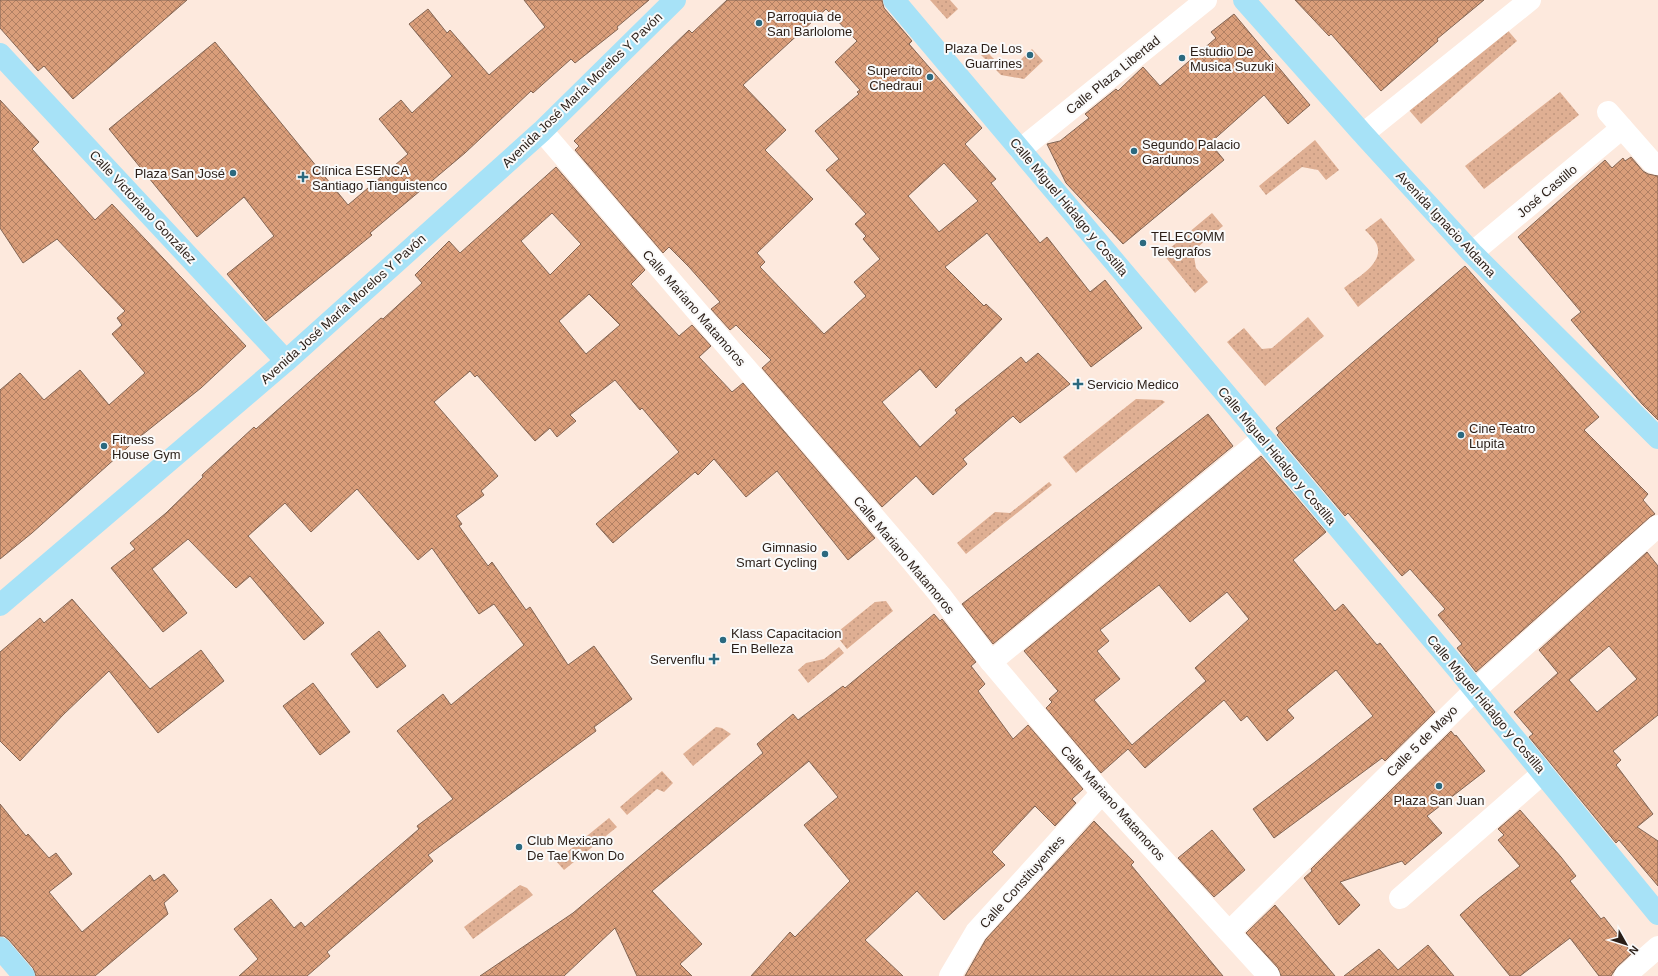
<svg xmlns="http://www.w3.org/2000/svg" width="1658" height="976" viewBox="0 0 1658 976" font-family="Helvetica,sans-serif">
  <defs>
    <pattern id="park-dots" width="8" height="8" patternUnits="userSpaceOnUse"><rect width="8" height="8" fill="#dfaf93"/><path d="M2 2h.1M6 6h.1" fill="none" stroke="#c0967e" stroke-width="1.8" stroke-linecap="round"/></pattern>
    <pattern id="building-cross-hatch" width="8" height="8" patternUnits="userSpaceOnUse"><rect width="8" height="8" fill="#da9e7a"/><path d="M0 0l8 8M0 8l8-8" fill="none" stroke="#b18063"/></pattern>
  </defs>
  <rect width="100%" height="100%" fill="#fde9dd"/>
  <!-- park -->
  <g fill="url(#park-dots)">
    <polygon points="930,0 950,0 958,9 947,19"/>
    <polygon points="1504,26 1517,41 1421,124 1408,109"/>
    <polygon points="1032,49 1043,61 1024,79 1001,75 981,55 985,50 999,64 1016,64"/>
    <polygon points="1560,92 1579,115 1484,189 1465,166"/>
    <polygon points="1315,140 1339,170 1326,180 1318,170 1302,167 1266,195 1259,186"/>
    <polygon points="1212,213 1223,226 1193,251 1196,268 1208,282 1195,293 1163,254"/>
    <path d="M1381,218L1415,260L1358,307L1344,288C1356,278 1384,264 1377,245C1375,240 1369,234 1365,230Z"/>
    <polygon points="1308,317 1324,336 1265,386 1227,342 1244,328 1262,349 1272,348"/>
    <polygon points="1136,399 1162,400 1165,402 1076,473 1063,457"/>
    <polygon points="1049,482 1052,485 966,554 957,543 995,512 1010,513"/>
    <polygon points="886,601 893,611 847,649 835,634 875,602"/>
    <polygon points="839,647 844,653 808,683 798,670 806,663 824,659"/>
    <polygon points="716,727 722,728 731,734 693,766 683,754"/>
    <polygon points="662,771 673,783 664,792 657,789 627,815 620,807"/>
    <polygon points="609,818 617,827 564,870 556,861"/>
    <polygon points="520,885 527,888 533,895 473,939 464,927"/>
  </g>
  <!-- building -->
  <g fill="url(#building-cross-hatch)" stroke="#826554" fill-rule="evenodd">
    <polygon points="0,0 187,0 73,99 44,66 38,71 0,28"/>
    <polygon points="524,0 649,0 617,27 618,29 575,63 571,59 533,93 531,91 465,153 370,233 372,235 266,321 227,274 274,236 244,197 197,237 109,129 215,42 348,205 408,154 379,119 401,100 412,113 452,76 409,24 428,9 447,33 450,30 489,75 545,27"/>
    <path d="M727,0H882L884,8L912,41L909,44L982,128L965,144L996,179L991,183L1040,243L1047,237L1090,292L1105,280L1142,328L1091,367L987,233L945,267L984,306L986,304L1002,319L936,388L920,369L882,402L920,447L957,413L955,410L1021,357L1026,363L1038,353L1070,384L1020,423L1013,416L963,459L967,464L933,495L916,476L882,507L762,368L771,360L736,325L730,330L711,309L720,302L689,267L669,247L663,253L575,150L579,146L574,141L689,30L692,33ZM826,9L857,41L835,62L860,90L857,92L859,94L815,131L839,159L826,170L866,214L855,224L866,236L863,239L880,259L854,282L866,296L824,334L760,267L765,262L757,253L813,199L765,150L786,130L743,85ZM944,163L978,201L939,232L908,196Z"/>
    <polygon points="1295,0 1484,0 1437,39 1438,41 1381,91 1331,34 1329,36"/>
    <polygon points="1234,14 1310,105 1288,124 1264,95 1210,143 1224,160 1123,244 1066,183 1047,144 1060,141 1089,118 1085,114 1116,89 1118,91 1143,67 1160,86 1216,38 1211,32"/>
    <polygon points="0,100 39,142 32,149 95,220 112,204 246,346 201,388 137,439 32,533 0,559 0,390 20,373 44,400 80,370 109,405 145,373 112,334 122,325 117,318 125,311 57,239 23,263 0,228"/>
    <polygon points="1631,157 1643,171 1648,174 1658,176 1658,420 1642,404 1571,320 1581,312 1518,237 1605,160 1612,168 1623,158 1625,161"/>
    <path d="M556,167L645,270L631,284L679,336L692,325L711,346L699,357L732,392L743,383L875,538L848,560L777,471L746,497L714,459L698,475L695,472L613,543L596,524L679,452L642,408L640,410L615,380L570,415L576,421L557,437L550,428L535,441L477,375L475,377L470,371L434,402L498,476L481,491L484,495L456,516L462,524L459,526L488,566L492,562L526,610L530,607L568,665L594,646L632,699L594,727L596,731L428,855L433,861L327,952L330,956L307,976H239L258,959L234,929L271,899L294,928L301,922L305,927L419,829L417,826L453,799L397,731L443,694L451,705L524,645L494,604L479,614L432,548L418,560L357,489L311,532L285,503L248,536L324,623L304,640L250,576L236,588L188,539L152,569L187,613L163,632L111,568L135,549L130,543L166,513L203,477L202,475L254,427L256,429L381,318L383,319L422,283L415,275L449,241L460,253ZM552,213L581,244L550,275L521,241ZM589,294L620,325L586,354L559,321Z"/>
    <polygon points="1465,266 1599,417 1584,430 1648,494 1643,500 1655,514 1650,517 1476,672 1457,648 1462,644 1438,615 1445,609 1410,569 1402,576 1348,513 1345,516 1277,435 1279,433 1276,428"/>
    <polygon points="1208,414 1233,446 993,644 962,604"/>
    <path d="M1261,456L1326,532L1293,560L1335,611L1343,604L1377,645L1380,643L1435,712L1385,761L1382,758L1274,838L1253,809L1315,762L1373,716L1336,670L1287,710L1294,718L1267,741L1247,716L1241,721L1224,700L1145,768L1128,749L1101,773L1046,708L1052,702L1049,699L1058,691L1024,651ZM1159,585L1190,622L1227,592L1249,619L1195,668L1206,681L1132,745L1094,700L1120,679L1097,651L1109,641L1100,630Z"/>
    <path d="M1647,552L1658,566V715L1613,751L1621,760L1616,765L1653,814L1637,827L1658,841V886L1619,840L1616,843L1529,737L1533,734L1514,712L1558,673L1539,650ZM1609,646L1637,679L1597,712L1569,680Z"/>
    <polygon points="72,599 150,689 201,650 224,681 158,733 109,671 63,715 20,761 0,741 0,652 40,618 44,623"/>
    <polygon points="934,614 940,621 942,619 976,662 971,666 985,684 978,691 1013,739 1028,725 1083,789 1072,799 1076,803 1055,826 1035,806 992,852 1005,865 944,920 917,891 865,940 903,976 751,976 790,932 795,937 850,881 804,825 838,797 809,761 652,891 702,944 680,964 692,976 637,976 615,928 564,976 480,976 573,913 763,753 757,744 793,714 798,720 843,686 845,688"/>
    <polygon points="379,631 406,666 377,688 351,654"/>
    <polygon points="313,683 350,732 320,755 283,706"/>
    <polygon points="1451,731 1455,736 1456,735 1485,771 1427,816 1442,833 1405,865 1402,861 1340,882 1360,905 1339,925 1304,878 1312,871 1311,869"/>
    <polygon points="0,804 26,836 28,834 49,858 56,853 72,874 49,892 82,932 150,875 154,881 164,874 178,891 164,903 168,914 95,976 36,976 33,968 9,940 4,936 0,936"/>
    <polygon points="1520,810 1561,857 1576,876 1570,881 1601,919 1604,917 1632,953 1617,967 1611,976 1599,976 1570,938 1520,976 1510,976 1460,915 1478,899 1520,866 1498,840 1504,835 1498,829"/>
    <polygon points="1094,821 1134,862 1131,865 1223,976 965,976 986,939"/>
    <polygon points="1212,830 1245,870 1214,897 1178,858"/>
    <polygon points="1275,905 1335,976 1281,976 1278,968 1246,933"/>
    <polygon points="1428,945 1454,976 1344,976 1379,949 1398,970"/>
  </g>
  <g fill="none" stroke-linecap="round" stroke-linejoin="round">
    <!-- minor -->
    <g stroke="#fff" stroke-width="22">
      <polyline points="1608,112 1652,162 1658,164"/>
      <polyline points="542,131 911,560 940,595 991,662 1102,793 1269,976"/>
      <polyline points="1363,134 1530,0"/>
      <polyline points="1020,150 1206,0"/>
      <polyline points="1472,253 1622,128"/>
      <polyline points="991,662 1262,439"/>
      <polyline points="1400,898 1543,773"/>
      <polyline points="1229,932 1475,690 1658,526"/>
      <polyline points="950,976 976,932 1102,793"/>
      <polyline points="1625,976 1658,947"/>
    </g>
    <!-- major -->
    <g stroke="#a7e2f7" stroke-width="22">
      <polyline points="894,0 1460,672 1658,914"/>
      <polyline points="1244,0 1363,134 1472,253 1658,438"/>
      <polyline points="0,54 286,361"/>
      <polyline points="0,605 286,361 542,131 675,0"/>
      <polyline points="0,948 24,976"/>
    </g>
  </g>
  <!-- markers -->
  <g fill="#2b697f" stroke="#fafafa" stroke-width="1.5">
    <circle cx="759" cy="23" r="4"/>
    <circle cx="1030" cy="55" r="4"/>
    <circle cx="1182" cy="58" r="4"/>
    <circle cx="930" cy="77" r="4"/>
    <circle cx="1134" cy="151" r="4"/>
    <circle cx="233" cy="173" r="4"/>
    <path d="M301 171h4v4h4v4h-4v4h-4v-4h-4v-4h4z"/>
    <circle cx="1143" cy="243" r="4"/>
    <path d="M1076 378h4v4h4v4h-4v4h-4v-4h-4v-4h4z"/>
    <circle cx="1461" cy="435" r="4"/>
    <circle cx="104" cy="446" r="4"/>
    <circle cx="825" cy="554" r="4"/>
    <circle cx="723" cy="640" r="4"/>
    <path d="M712 653h4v4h4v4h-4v4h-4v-4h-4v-4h4z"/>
    <circle cx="1439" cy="786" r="4"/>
    <circle cx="519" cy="847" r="4"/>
  </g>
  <g text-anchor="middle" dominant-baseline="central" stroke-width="4" stroke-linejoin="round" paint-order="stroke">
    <!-- poi labels -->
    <g font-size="13" fill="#2a1e17" stroke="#fafafa" text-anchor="start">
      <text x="767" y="16">Parroquia de<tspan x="767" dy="15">San Barlolome</tspan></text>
      <text x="1022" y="48" text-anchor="end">Plaza De Los<tspan x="1022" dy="15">Guarrines</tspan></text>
      <text x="1190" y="51">Estudio De<tspan x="1190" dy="15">Musica Suzuki</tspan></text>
      <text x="922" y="70" text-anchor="end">Supercito<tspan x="922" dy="15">Chedraui</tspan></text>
      <text x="1142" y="144">Segundo Palacio<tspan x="1142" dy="15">Gardunos</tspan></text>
      <text x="312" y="170">Clínica ESENCA<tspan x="312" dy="15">Santiago Tianguistenco</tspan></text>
      <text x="225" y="173" text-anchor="end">Plaza San José</text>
      <text x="1151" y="236">TELECOMM<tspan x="1151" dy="15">Telegrafos</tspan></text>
      <text x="1087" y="384">Servicio Medico</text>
      <text x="1469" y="428">Cine Teatro<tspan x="1469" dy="15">Lupita</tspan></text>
      <text x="112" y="439">Fitness<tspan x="112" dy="15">House Gym</tspan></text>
      <text x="817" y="547" text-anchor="end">Gimnasio<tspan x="817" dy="15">Smart Cycling</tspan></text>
      <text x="731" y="633">Klass Capacitacion<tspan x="731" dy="15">En Belleza</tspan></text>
      <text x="705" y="659" text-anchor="end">Servenflu</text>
      <text x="1439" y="800" text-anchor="middle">Plaza San Juan</text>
      <text x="527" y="840">Club Mexicano<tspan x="527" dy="15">De Tae Kwon Do</tspan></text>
    </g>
    <!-- street labels -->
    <g font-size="13" fill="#2a1e17" stroke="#fafafa">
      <text transform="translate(1113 75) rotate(-39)">Calle Plaza Libertad</text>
      <text transform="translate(582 90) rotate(-44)">Avenida José María Morelos Y Pavón</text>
      <text transform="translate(1547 191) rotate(-40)">José Castillo</text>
      <text transform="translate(143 207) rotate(47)">Calle Victoriano González</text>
      <text transform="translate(1069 207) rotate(50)">Calle Miguel Hidalgo y Costilla</text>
      <text transform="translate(1446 224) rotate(47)">Avenida Ignacio Aldama</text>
      <text transform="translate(694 308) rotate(49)">Calle Mariano Matamoros</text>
      <text transform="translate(343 309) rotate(-42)">Avenida José María Morelos Y Pavón</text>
      <text transform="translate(1277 456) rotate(50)">Calle Miguel Hidalgo y Costilla</text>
      <text transform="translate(904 555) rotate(50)">Calle Mariano Matamoros</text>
      <text transform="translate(1486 704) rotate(50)">Calle Miguel Hidalgo y Costilla</text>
      <text transform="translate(1422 741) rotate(-45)">Calle 5 de Mayo</text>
      <text transform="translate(1113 803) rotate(48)">Calle Mariano Matamoros</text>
      <text transform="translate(1022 882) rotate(-48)">Calle Constituyentes</text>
    </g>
  </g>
  <!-- north arrow -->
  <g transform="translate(1626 944) rotate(129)" stroke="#fafafa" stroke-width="3" paint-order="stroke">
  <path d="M0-3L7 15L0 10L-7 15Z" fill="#2a1e17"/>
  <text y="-6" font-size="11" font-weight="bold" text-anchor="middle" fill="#2a1e17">N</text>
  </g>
</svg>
